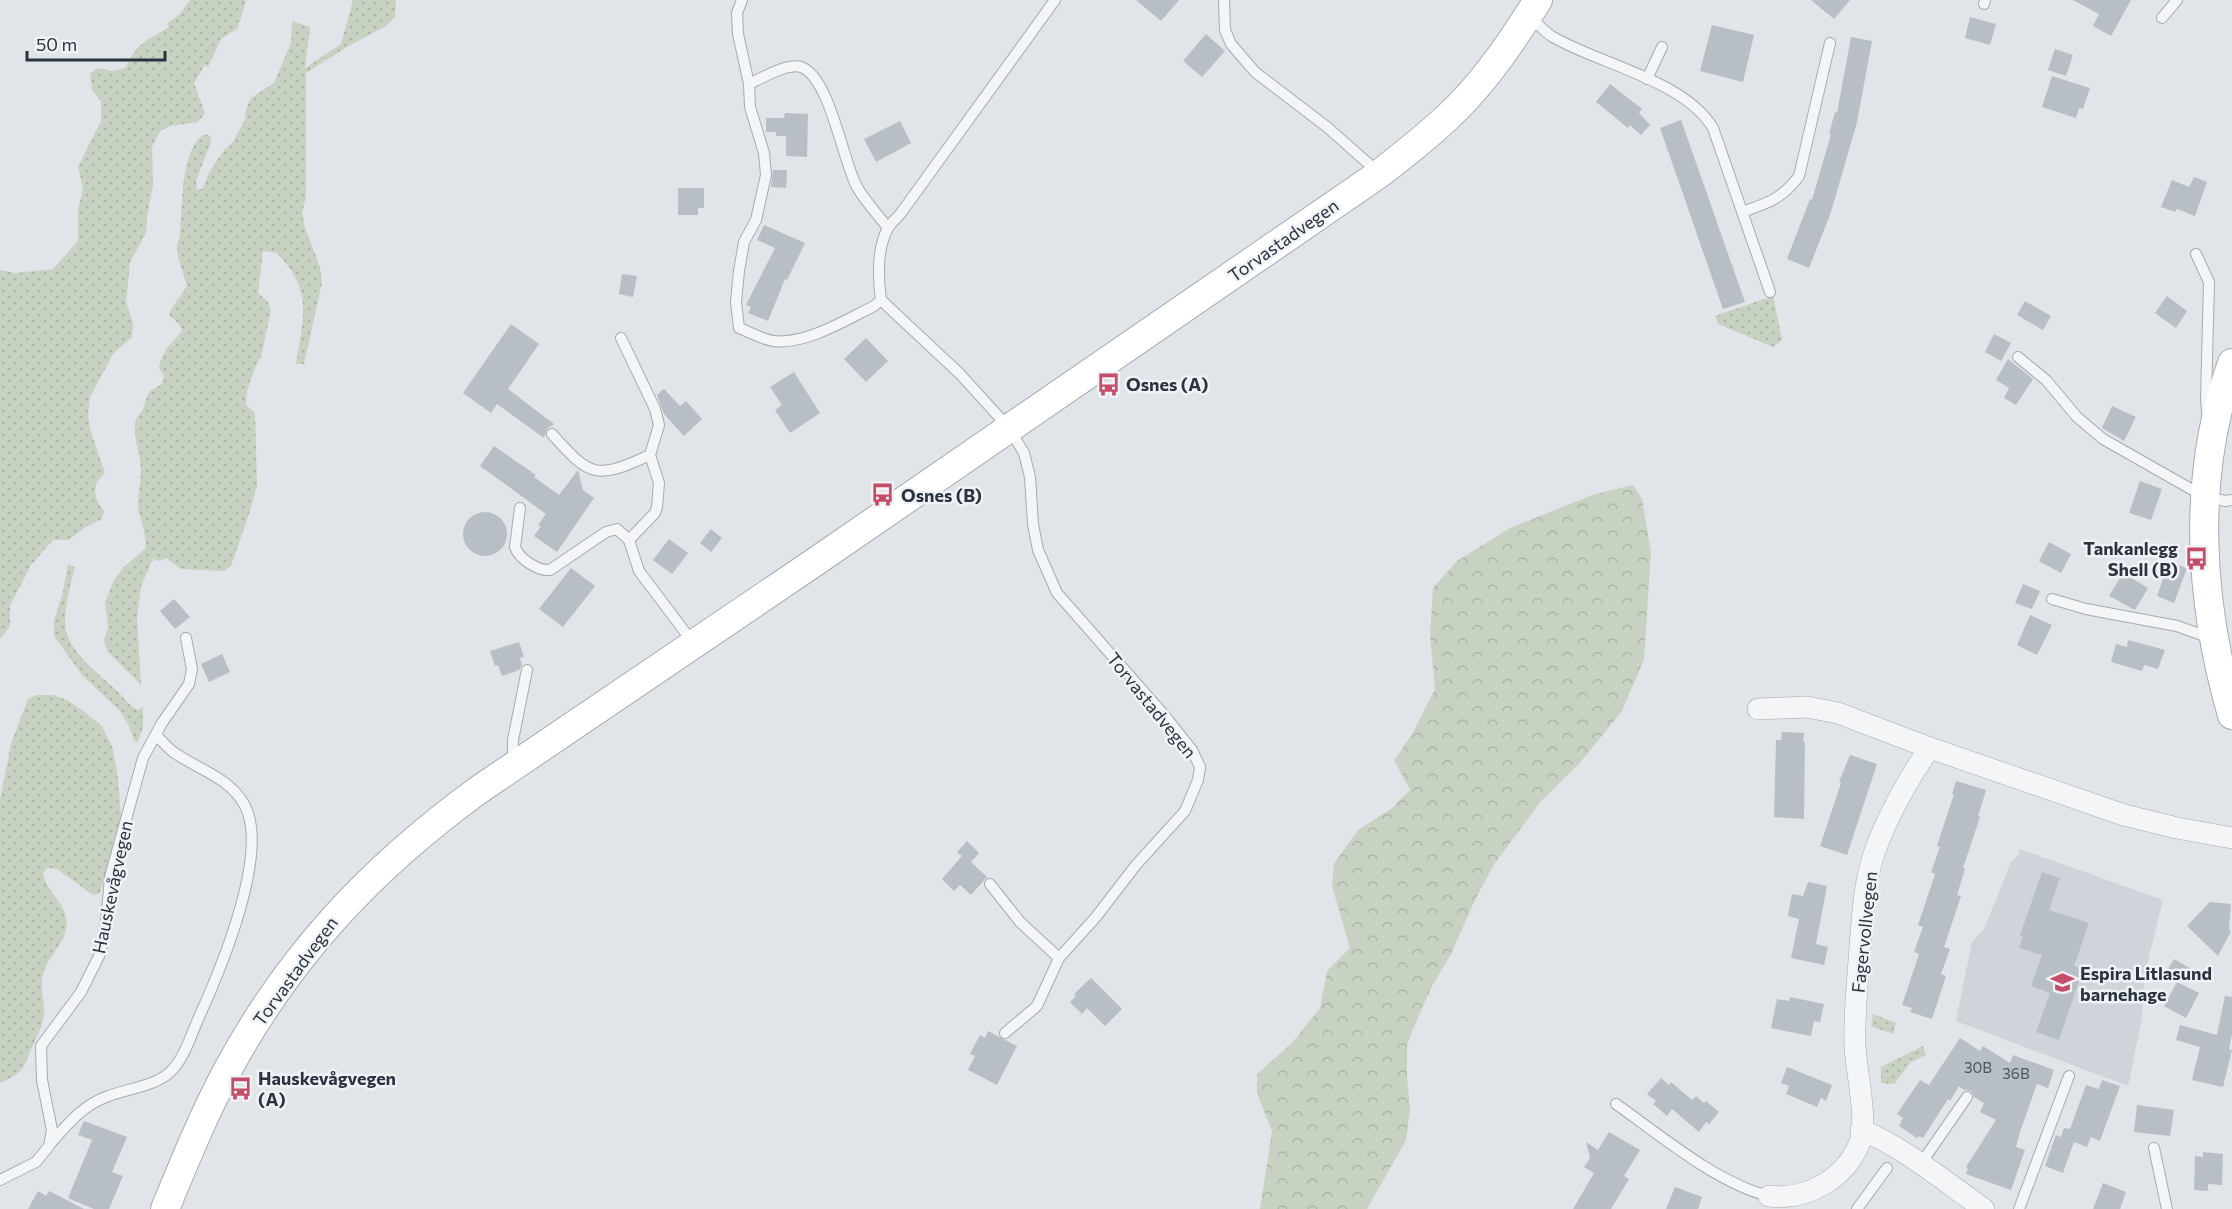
<svg xmlns="http://www.w3.org/2000/svg" width="2232" height="1209" viewBox="0 0 2232 1209" font-family="Commissioner,sans-serif">
  <defs>
    <pattern id="green-dots" width="8" height="8" patternUnits="userSpaceOnUse" patternTransform="scale(1.5)"><rect width="8" height="8" fill="#c7d2c2"/><path d="M2 2h.1M6 6h.1" fill="none" stroke="#abb5a8" stroke-width="1.8" stroke-linecap="round"/></pattern>
    <pattern id="forest-crowns" width="20" height="18" patternUnits="userSpaceOnUse" patternTransform="scale(1.5)"><rect width="20" height="18" fill="#c7d2c2"/><path d="M2 6a3 3 0 1 1 6 0M12 15a3 3 0 1 1 6 0" fill="none" stroke="#abb5a8"/></pattern>
  </defs>
  <rect width="100%" height="100%" fill="#e1e4e8"/>
  <!-- built -->
  <polygon fill="#cfd4da" points="2020,849 2163,900 2145,973 2142,1018 2128,1086 1956,1021 1972,942 1984,929 2011,862 2017,857"/>
  <!-- green -->
  <g fill="url(#green-dots)">
    <path d="M190,0H246L238,28L221,39L208,67L205,65L194,83L205,113L198,122L170,126L160,131L152,147L153,185L147,217L146,233L130,262L126,302L133,323L132,337L113,354L90,397L88,415L90,429L105,473C91,485 93,497 104,511L102,519L84,528L69,540H53L31,565L10,606V626L0,639V270L15,273L53,269L78,241V210L83,188L78,167L101,121V101L92,90L90,74L97,68L113,71L125,68C139,41 145,42 169,27L167,24L180,14Z"/>
    <path d="M353,0H396L395,17L386,26L345,48L306,73V197L302,213L305,228L320,267L322,283L304,364H296C303,317 314,292 277,253L263,251L258,293L268,302L271,310L261,357L255,368L247,391L246,405L255,413L257,485L251,508L231,566L224,571L181,569L166,558L160,561L153,559L141,586L137,617L141,685L108,652L104,640L108,627L105,602L114,580L123,568L146,548C146,535 142,525 139,512C136,497 141,485 141,471C141,454 132,437 136,420C137,415 141,413 143,409C149,394 145,392 161,385L164,376L159,368C164,345 171,347 182,330L179,324L169,315C173,304 181,296 187,286C184,276 178,259 177,250C177,244 180,237 180,231C183,204 180,151 204,134L210,136L211,142L196,181L197,189H202L210,171L224,150L233,142L245,120L246,109L251,98L274,83L291,43L292,21L310,27L305,68L341,44Z"/>
    <polygon points="1773,296 1782,340 1773,347 1718,324 1715,316"/>
    <path d="M68,564L75,567C71,581 62,618 66,631C74,659 102,675 121,695C127,701 129,706 138,710L143,707V727L138,742H135L129,726L120,711L82,675L54,636V621L63,592Z"/>
    <path d="M36,695H53L67,700L82,710L102,726L113,749L118,778L121,818L100,893L93,895L57,869L47,868L43,873C46,891 62,900 66,917C71,938 50,953 44,971C39,985 44,999 44,1013C43,1025 39,1032 34,1043C22,1068 28,1070 0,1083V800L11,744L28,699Z"/>
    <polygon points="1873,1014 1896,1023 1893,1034 1871,1026"/>
    <polygon points="1923,1046 1926,1055 1911,1062 1894,1084 1881,1083 1881,1067"/>
  </g>
  <!-- forest -->
  <polygon fill="url(#forest-crowns)" points="1633,485 1642,499 1651,552 1644,659 1622,711 1578,765 1541,801 1493,866 1475,900 1451,954 1431,988 1413,1029 1407,1046 1407,1077 1410,1109 1406,1140 1367,1209 1260,1209 1272,1132 1257,1093 1257,1074 1292,1043 1320,1008 1327,971 1350,948 1332,886 1334,864 1358,830 1391,809 1410,790 1394,760 1413,733 1435,689 1430,636 1433,588 1457,561 1510,528 1595,494"/>
  <!-- building -->
  <g fill="#b8bec5">
    <polygon points="1136,0 1179,0 1161,21"/>
    <polygon points="1811,0 1850,0 1834,19"/>
    <polygon points="2073,0 2131,0 2111,36 2093,26 2099,14"/>
    <polygon points="1970,17 1996,24 1990,45 1965,38"/>
    <polygon points="1712,25 1754,35 1743,82 1700,71"/>
    <polygon points="1206,34 1225,51 1202,77 1183,61"/>
    <polygon points="1851,37 1872,41 1857,122 1831,212 1809,268 1787,259 1810,199 1812,200 1831,134 1829,134 1835,112 1837,113"/>
    <polygon points="2055,49 2073,55 2066,76 2048,70"/>
    <polygon points="2052,76 2090,88 2083,109 2079,108 2076,118 2042,107"/>
    <polygon points="1610,84 1642,109 1639,113 1650,125 1641,135 1630,125 1628,128 1596,102"/>
    <polygon points="785,113 808,114 807,157 786,156 786,136 776,136 776,132 766,132 766,118 784,118"/>
    <polygon points="1681,120 1745,302 1723,309 1660,128"/>
    <polygon points="900,121 911,143 876,162 864,139"/>
    <polygon points="773,170 787,170 786,188 771,187"/>
    <polygon points="2194,177 2207,182 2195,216 2177,209 2175,212 2161,207 2172,180 2189,187"/>
    <polygon points="678,188 704,188 704,208 698,208 698,215 678,215"/>
    <polygon points="764,225 805,243 787,280 785,279 768,321 748,313 751,307 746,305 775,248 757,240"/>
    <polygon points="622,274 637,276 633,297 619,294"/>
    <polygon points="2167,296 2187,311 2176,328 2155,313"/>
    <polygon points="2025,301 2051,316 2043,330 2017,315"/>
    <polygon points="511,324 539,344 508,389 554,424 547,429 544,438 497,404 491,413 463,393"/>
    <polygon points="1994,334 2011,343 2001,361 1985,352"/>
    <polygon points="866,338 888,361 866,382 844,359"/>
    <polygon points="2008,359 2033,379 2016,405 2004,398 2009,388 1996,380"/>
    <polygon points="794,372 820,413 790,433 775,410 782,405 770,387"/>
    <polygon points="664,389 680,406 686,401 702,419 684,436 664,414 657,395"/>
    <polygon points="2112,406 2136,417 2124,441 2102,428"/>
    <polygon points="494,446 536,475 534,477 559,495 578,470 583,490 594,498 557,552 534,536 541,526 538,525 546,514 480,466"/>
    <polygon points="2140,481 2162,489 2151,520 2129,513"/>
    <circle cx="485" cy="534" r="22"/>
    <polygon points="711,529 722,538 711,552 700,543"/>
    <polygon points="669,539 688,553 672,574 653,560"/>
    <polygon points="2049,542 2071,554 2061,573 2039,561"/>
    <polygon points="2169,562 2187,568 2174,603 2157,596"/>
    <polygon points="571,568 595,586 563,627 539,609"/>
    <polygon points="2123,573 2148,588 2135,610 2109,596"/>
    <polygon points="2023,584 2040,591 2032,609 2015,603"/>
    <polygon points="174,599 190,617 175,629 160,611"/>
    <polygon points="2030,615 2052,625 2037,655 2017,645"/>
    <polygon points="2128,640 2165,650 2158,669 2144,665 2142,671 2111,662 2116,644 2127,647"/>
    <polygon points="519,642 524,657 520,658 522,665 519,670 502,676 498,665 495,666 490,651"/>
    <polygon points="222,654 230,672 209,682 201,664"/>
    <polygon points="1782,732 1804,733 1803,741 1805,742 1804,819 1774,817 1776,740 1781,740"/>
    <polygon points="1850,755 1877,764 1847,855 1820,846 1841,783 1839,782"/>
    <polygon points="1956,781 1986,790 1978,816 1980,817 1963,868 1965,869 1957,895 1961,896 1944,947 1950,949 1941,974 1946,976 1932,1019 1910,1012 1912,1008 1902,1005 1919,954 1914,952 1923,927 1918,925 1935,874 1931,872 1940,847 1937,846 1954,794 1952,794"/>
    <polygon points="967,841 979,853 971,862 987,877 971,895 960,885 954,891 942,879 962,856 957,852"/>
    <polygon points="2042,872 2060,878 2049,910 2089,923 2074,966 2083,969 2059,1040 2036,1032 2050,993 2031,986 2042,955 2019,948 2023,937 2020,935"/>
    <polygon points="1808,882 1827,886 1816,944 1828,947 1824,965 1791,958 1799,919 1788,916 1792,894 1803,896"/>
    <polygon points="2210,902 2231,904 2229,929 2231,931 2218,956 2187,926"/>
    <polygon points="2174,959 2193,970 2185,983 2166,972"/>
    <polygon points="1091,978 1122,1009 1105,1026 1087,1008 1082,1014 1070,1002 1076,996 1074,994"/>
    <polygon points="2177,982 2199,993 2186,1018 2164,1006"/>
    <polygon points="2225,996 2232,997 2232,1034 2229,1049 2232,1050 2223,1087 2192,1080 2200,1047 2176,1040 2180,1025 2217,1035"/>
    <polygon points="1790,997 1824,1004 1820,1022 1814,1021 1811,1036 1771,1028 1777,999 1789,1001"/>
    <polygon points="988,1031 1017,1046 997,1085 968,1070 975,1056 970,1054 980,1035 985,1038"/>
    <polygon points="1960,1038 1980,1051 1983,1046 2010,1063 2013,1055 2054,1070 2048,1088 2037,1084 2019,1135 2016,1147 2025,1150 2011,1190 1966,1174 1968,1168 1966,1167 1996,1120 1980,1112 1984,1103 1974,1097 1971,1091 1964,1090 1959,1086 1950,1101 1948,1099 1923,1138 1919,1136 1917,1138 1899,1126 1903,1118 1897,1114 1920,1080 1929,1085"/>
    <polygon points="1787,1067 1832,1085 1826,1101 1821,1098 1817,1107 1786,1094 1789,1086 1781,1083"/>
    <polygon points="1661,1078 1669,1085 1671,1082 1692,1100 1696,1096 1704,1103 1706,1101 1719,1112 1709,1124 1706,1122 1699,1132 1672,1109 1667,1116 1653,1104 1656,1101 1647,1094"/>
    <polygon points="2102,1080 2120,1086 2100,1141 2091,1137 2087,1147 2074,1142 2063,1173 2045,1166 2056,1135 2061,1137 2064,1128 2070,1129 2086,1085 2099,1089"/>
    <polygon points="2137,1105 2174,1110 2170,1136 2134,1132"/>
    <polygon points="84,1121 127,1137 112,1172 123,1176 109,1209 94,1209 68,1198 92,1140 78,1135"/>
    <polygon points="1609,1132 1640,1150 1624,1176 1629,1179 1611,1209 1573,1209 1594,1173 1584,1167 1590,1158 1586,1142 1598,1150"/>
    <polygon points="2203,1152 2223,1154 2222,1185 2208,1184 2208,1191 2194,1190 2195,1156 2203,1157"/>
    <polygon points="2103,1183 2126,1192 2120,1209 2093,1209"/>
    <polygon points="1675,1187 1702,1197 1698,1209 1666,1209"/>
    <polygon points="38,1191 46,1196 49,1191 84,1209 28,1209"/>
  </g>
  <g fill="none" stroke-linecap="round" stroke-linejoin="round">
    <defs>
      <g id="service">
        <path d="M742,0L737,13L738,34L749,84L750,107L764,153L766,175L756,220L744,242L739,271L736,302L739,328C750,332 763,340 774,341C805,345 846,320 874,306L881,300"/>
        <polyline points="1224,0 1225,30 1231,44 1255,72 1327,127 1379,173"/>
        <polyline points="1984,4 1985,0"/>
        <path d="M1529,15C1536,22 1544,32 1553,37C1599,64 1684,80 1713,128L1770,292"/>
        <polyline points="2162,18 2177,0"/>
        <polyline points="1647,79 1662,47"/>
        <path d="M749,84C762,78 787,63 801,67C830,77 843,162 857,187C865,201 878,215 888,228"/>
        <path d="M1742,212C1768,203 1782,199 1799,176L1830,43"/>
        <polyline points="2196,254 2209,282 2206,399 2207,412"/>
        <polyline points="621,338 655,409 659,425 650,455 659,483 657,507 655,513 629,540"/>
        <polyline points="2018,357 2046,380 2077,417 2103,439 2205,497 2226,501 2232,500"/>
        <path d="M552,434C590,477 596,480 650,455"/>
        <path d="M520,508L515,547C519,559 538,571 550,570L606,532L617,529L629,540"/>
        <polyline points="629,540 639,571 694,644"/>
        <polyline points="2052,599 2086,609 2177,626 2213,639"/>
        <polyline points="519,762 513,751 513,740 527,670"/>
        <polyline points="990,884 1020,922 1059,958"/>
        <path d="M1005,1033L1037,1006L1059,958L1096,917L1136,865L1185,811L1198,780L1200,767L1192,750L1165,716L1057,593L1038,550L1033,524L1030,477L1024,453L1009,428L960,374L881,300C878,278 877,248 888,228C891,223 897,218 901,213L1055,0"/>
        <path d="M1616,1104C1660,1135 1718,1184 1769,1196"/>
        <path d="M51,1143C67,1125 83,1105 106,1097C125,1089 153,1087 169,1073C184,1060 191,1035 199,1017C220,971 271,851 244,804C228,776 196,769 172,751C166,746 161,740 156,735"/>
        <polyline points="2154,1148 2167,1209"/>
        <polyline points="1920,1165 1967,1097"/>
        <polyline points="0,1180 36,1162 49,1146 52,1130 42,1080 41,1046 81,992 100,954 106,923 110,877 143,758 162,723 189,684 192,669 186,638"/>
        <polyline points="1857,1209 1887,1168"/>
        <polyline points="2019,1209 2069,1076"/>
      </g>
      <g id="minor">
        <polyline points="1758,709 1807,707 1838,713 1930,748 2124,815 2177,828 2232,838"/>
        <path d="M1861,1130C1901,1145 1948,1184 1984,1209"/>
        <path d="M1769,1196C1807,1201 1846,1178 1860,1142C1868,1120 1856,1071 1855,1046C1854,1018 1857,989 1859,960C1862,923 1863,883 1876,848C1888,816 1910,775 1930,748"/>
      </g>
      <g id="secondary">
        <path d="M2232,363C2191,477 2199,601 2232,715"/>
        <path d="M165,1209C184,1163 203,1116 227,1071C290,954 371,869 477,791L812,564L1379,174C1406,153 1433,132 1457,108C1489,76 1514,38 1538,0"/>
      </g>
    </defs>
    <!-- service casing -->
    <use href="#service" stroke="#a6abb2" stroke-width="12"/>
    <!-- minor casing -->
    <use href="#minor" stroke="#a6abb2" stroke-width="22"/>
    <!-- secondary casing -->
    <use href="#secondary" stroke="#a6abb2" stroke-width="30"/>
    <!-- service -->
    <use href="#service" stroke="#f3f5f7" stroke-width="10"/>
    <!-- minor -->
    <use href="#minor" stroke="#f3f5f7" stroke-width="21"/>
    <!-- secondary -->
    <use href="#secondary" stroke="#fff" stroke-width="28"/>
  </g>
  <!-- icons -->
  <defs>
    <symbol id="bus-bare" viewBox="-9 -9 18 18"><path d="M-5-6H5V4H4V6H2V4H-2V6H-4V4H-5ZM-3.5-4V0h7V-4ZM-3.5 1.2v1.5H-2V1.2ZM2 1.2v1.5H3.5V1.2Z" fill="#c54d6a" stroke="#f0f3f6" stroke-width="2.5" paint-order="stroke"/></symbol>
    <symbol id="school-bare" viewBox="-9 -9 18 18"><path d="M0-5L7-2L0 1L-7-2ZM-4 1L0 2.5L4 1V4Q0 6-4 4Z" fill="#c54d6a" stroke="#f0f3f6" stroke-width="2.5" paint-order="stroke"/></symbol>
  </defs>
  <g fill-rule="evenodd">
    <use href="#bus-bare" x="1092" y="368" width="33" height="33"/>
    <use href="#bus-bare" x="866" y="478" width="33" height="33"/>
    <use href="#bus-bare" x="2180" y="542" width="33" height="33"/>
    <use href="#school-bare" x="2046" y="966" width="33" height="33"/>
    <use href="#bus-bare" x="224" y="1072" width="33" height="33"/>
  </g>
  <g text-anchor="middle" dominant-baseline="central" stroke-width="5" stroke-linejoin="round" paint-order="stroke">
    <!-- number labels -->
    <g font-size="15" fill="#4e5660">
      <text x="1978" y="1067">30B</text>
      <text x="2016" y="1073">36B</text>
    </g>
    <!-- street labels -->
    <g font-size="18" fill="#2a333f" stroke="#f0f3f6">
      <text transform="translate(1283 240) rotate(-35)">Torvastadvegen</text>
      <text transform="translate(1152 705) rotate(51)">Torvastadvegen</text>
      <text transform="translate(112 887) rotate(-78)">Hauskevågvegen</text>
      <text transform="translate(1864 932) rotate(-84)">Fagervollvegen</text>
      <text transform="translate(295 971) rotate(-54)">Torvastadvegen</text>
    </g>
    <!-- poi labels -->
    <g font-size="18" font-weight="bold" fill="#2a333f" stroke="#f0f3f6" text-anchor="start">
      <text x="1126" y="384">Osnes (A)</text>
      <text x="901" y="495">Osnes (B)</text>
      <text x="2178" y="548" text-anchor="end">Tankanlegg<tspan x="2178" dy="21">Shell (B)</tspan></text>
      <text x="2080" y="973">Espira Litlasund<tspan x="2080" dy="21">barnehage</tspan></text>
      <text x="258" y="1078">Hauskevågvegen<tspan x="258" dy="21">(A)</tspan></text>
    </g>
  </g>
  <!-- scale -->
  <path d="M27 51v9h138v-9" fill="none" stroke="#2a333f" stroke-width="3"/>
  <text x="36" y="51" font-size="18" fill="#2a333f" stroke="#f0f3f6" stroke-width="4.5" paint-order="stroke">50 m</text>
</svg>
